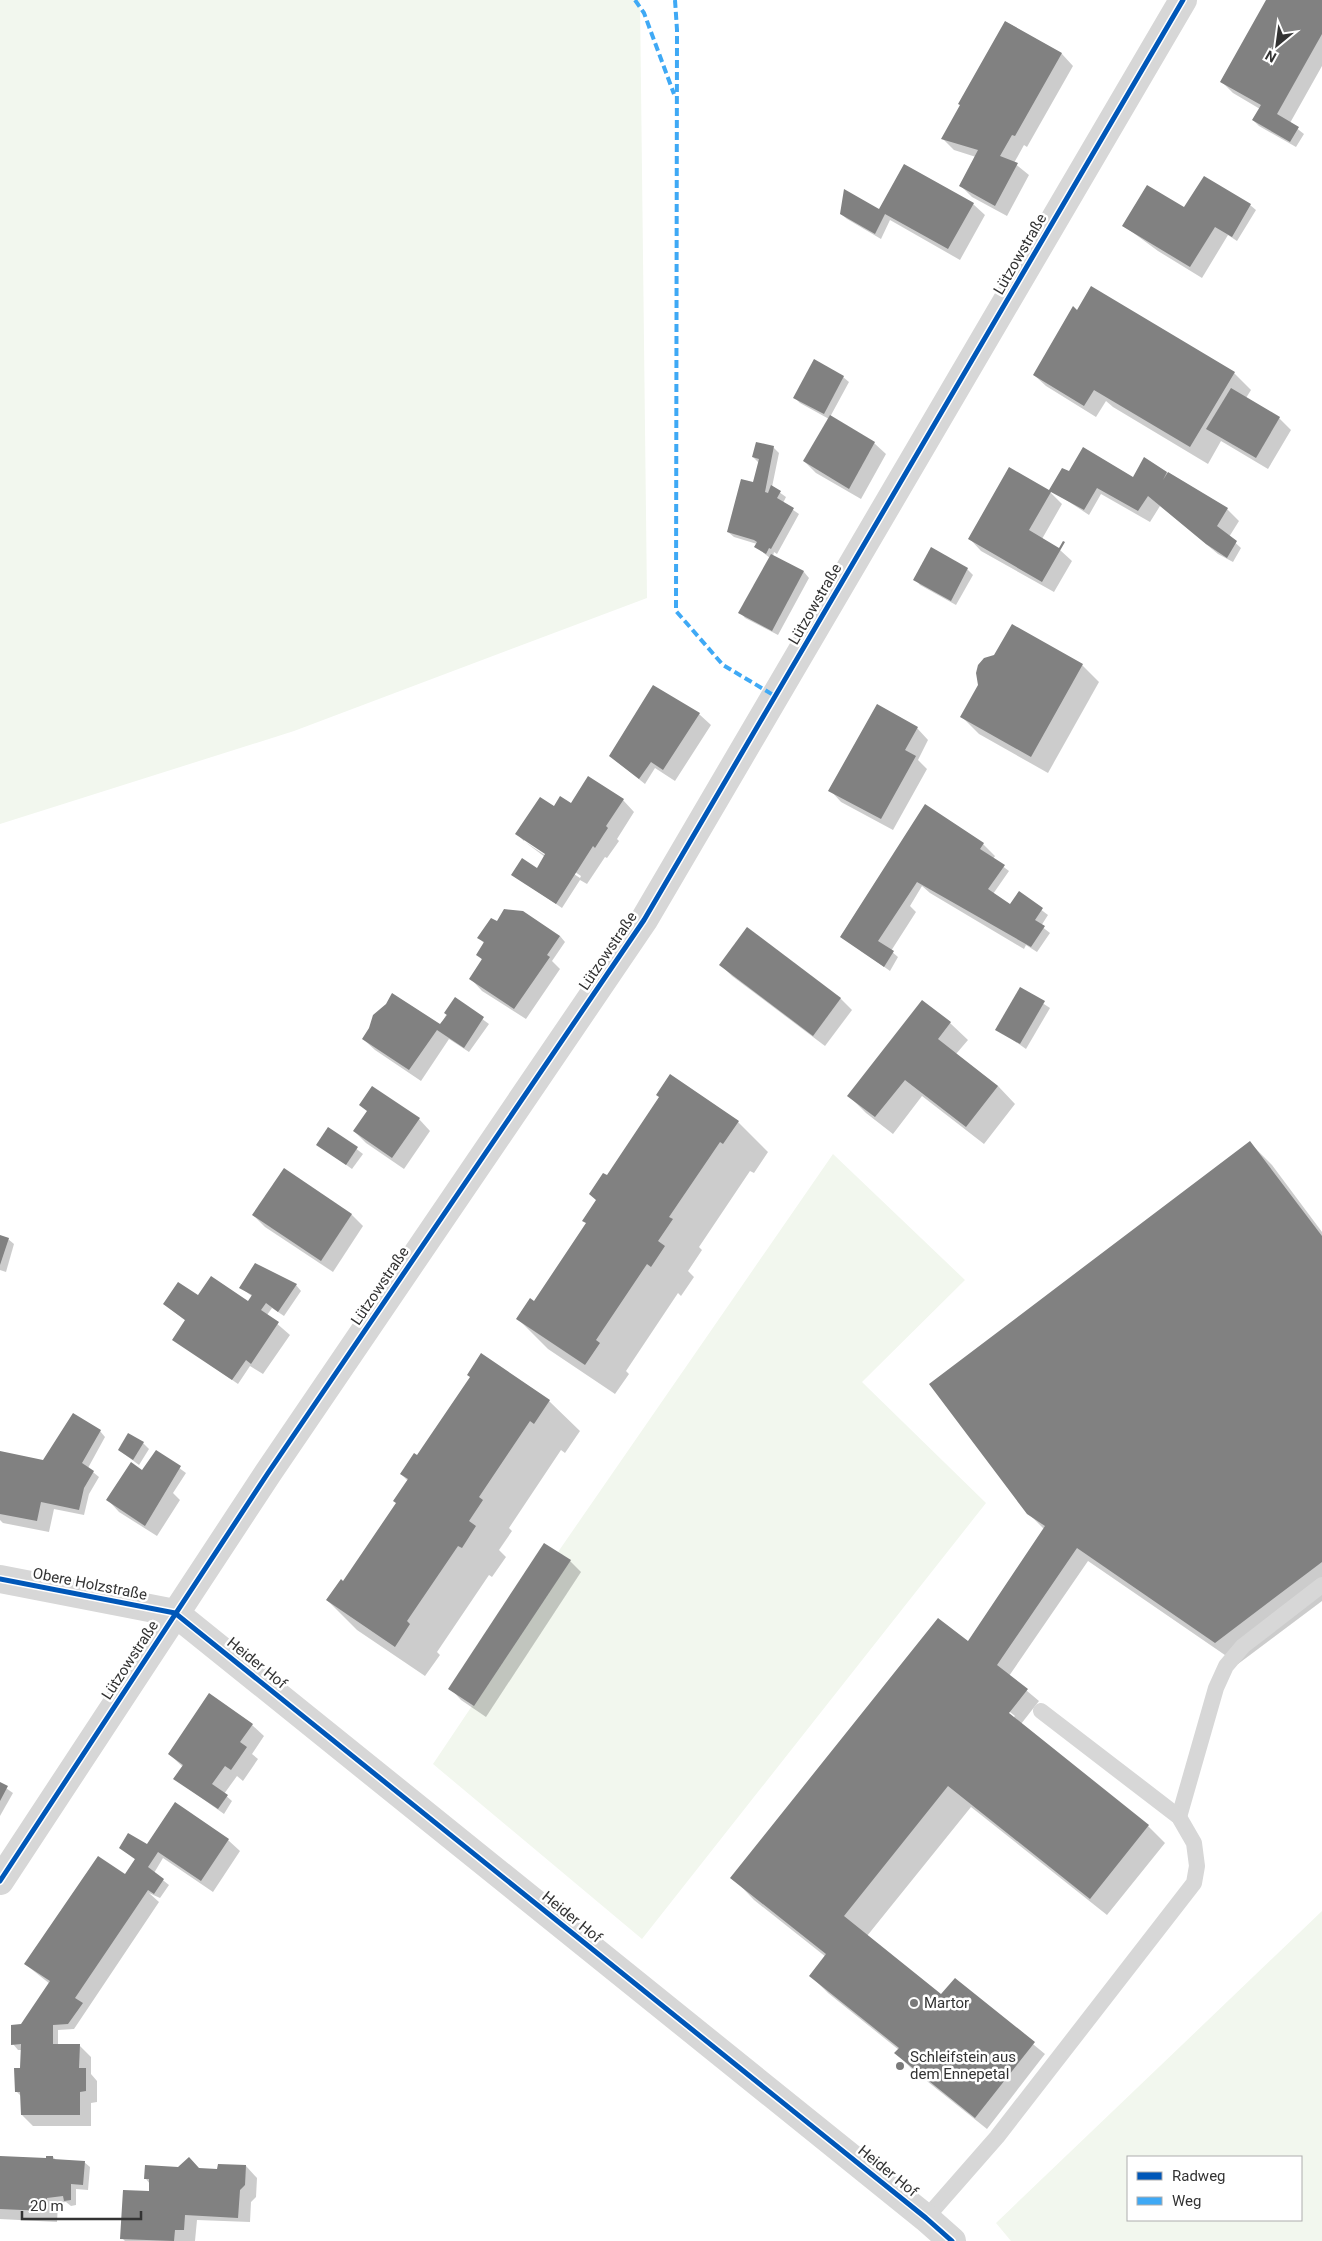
<svg xmlns="http://www.w3.org/2000/svg" width="1322" height="2241" viewBox="0 0 1322 2241" font-family="Roboto,sans-serif">
  <rect width="100%" height="100%" fill="#fff"/>
  <!-- green -->
  <g fill="#f2f7ee" fill-rule="evenodd">
    <polygon points="0,0 640,0 647,598 294,731 0,824"/>
    <polygon points="833,1154 965,1280 862,1382 986,1503 642,1939 433,1764 570,1560 558,1552"/>
    <path d="M1322,1911V2241H1011L996,2223ZM1128,2157H1301V2220H1128Z"/>
  </g>
  <!-- shadow -->
  <g fill="#0003" fill-rule="evenodd">
    <polygon points="1268,0 1322,0 1322,66 1290,123 1304,134 1296,147 1259,126 1253,120 1260,109 1233,93 1221,81"/>
    <polygon points="1006,22 1062,54 1073,66 1027,147 1024,145 1014,163 1029,175 1007,216 972,197 960,185 976,157 954,150 943,139"/>
    <polygon points="973,204 985,215 960,260 890,220 881,239 847,219 841,214"/>
    <polygon points="1250,205 1256,210 1237,241 1228,235 1202,278 1158,251 1124,226 1185,209"/>
    <polygon points="1078,311 1234,373 1251,390 1246,398 1279,418 1291,430 1268,469 1221,441 1208,464 1113,407 1106,401 1096,417 1046,386 1034,375"/>
    <polygon points="843,377 849,382 830,417 874,443 886,454 861,499 816,473 804,461 829,419 800,403 795,398"/>
    <polygon points="773,447 779,453 772,487 786,497 783,503 799,514 777,554 774,552 773,556 804,572 809,578 778,635 745,618 740,612 770,558 756,547 757,544 734,537 728,532 754,484 759,463 753,457"/>
    <polygon points="1145,459 1227,509 1239,521 1229,537 1241,548 1233,562 1218,554 1160,506 1150,522 1101,494 1089,515 1051,490 1074,476 1133,479"/>
    <polygon points="1010,469 1051,493 1062,504 1042,539 1060,550 1072,561 1054,592 981,551 970,539"/>
    <polygon points="931,549 967,569 973,575 956,605 920,585 915,579"/>
    <polygon points="1082,665 1099,682 1048,773 979,734 962,717"/>
    <polygon points="699,714 711,725 675,781 655,768 645,784 616,761"/>
    <polygon points="917,728 928,740 918,760 927,769 893,830 841,802 830,790"/>
    <polygon points="623,800 634,812 617,839 619,841 607,858 605,857 587,884 580,880 562,908 513,875 537,870 545,857 525,842 580,878 581,876 525,839 524,841 517,834 554,808"/>
    <polygon points="925,806 983,844 995,856 993,859 1009,871 993,894 1011,905 1019,893 1048,915 1041,926 1050,933 1037,952 1026,945 1024,949 930,893 922,886 910,906 916,912 891,951 898,957 890,971 841,936"/>
    <polygon points="497,922 560,936 565,942 552,961 560,969 526,1019 482,991 471,979 483,961 478,955 485,944 479,938"/>
    <polygon points="747,928 841,999 852,1010 825,1046 732,976 721,965"/>
    <polygon points="1021,989 1050,1008 1026,1049 997,1029"/>
    <polygon points="455,999 489,1024 469,1052 449,1039 421,1081 375,1050 363,1039 440,1026"/>
    <polygon points="950,1023 968,1040 956,1054 998,1086 1015,1104 984,1144 922,1096 893,1134 866,1113 849,1096"/>
    <polygon points="419,1119 430,1131 404,1169 366,1143 354,1131"/>
    <polygon points="738,1122 768,1152 754,1173 750,1171 699,1247 702,1250 688,1271 694,1277 681,1296 678,1293 626,1371 629,1374 615,1394 548,1349 518,1319 534,1303 587,1224 607,1177"/>
    <polygon points="329,1128 363,1154 352,1169 318,1145"/>
    <path d="M1250,1143L1272,1165L1322,1232V1601L1238,1664L1088,1561L1009,1676L1039,1701L1021,1724L1148,1826L1165,1843L1107,1915L971,1807L867,1936L942,1996L955,1980L1045,2054L987,2129L913,2070L896,2053L899,2050L828,1993L811,1976L826,1957L754,1900L732,1877L938,1619L969,1643L1045,1530L1028,1513L931,1384ZM933,1651L1015,1716L1013,1718L931,1653Z"/>
    <polygon points="284,1169 352,1215 363,1226 333,1272 265,1227 253,1215"/>
    <polygon points="0,1236 8,1239 14,1244 6,1272 0,1270"/>
    <polygon points="296,1285 301,1291 284,1316 272,1308 267,1315 290,1335 263,1374 250,1366 238,1384 174,1340 186,1321 164,1304 198,1297 248,1303 253,1297 241,1288"/>
    <polygon points="481,1355 549,1401 580,1431 565,1453 561,1450 509,1528 512,1531 499,1550 506,1557 492,1577 489,1575 437,1652 440,1655 425,1676 357,1630 327,1600 344,1583 397,1504 408,1481 401,1474 418,1457 471,1377"/>
    <polygon points="100,1431 105,1437 88,1468 99,1477 89,1494 84,1515 54,1509 49,1532 3,1523 0,1520 0,1452 44,1462"/>
    <polygon points="143,1443 149,1449 139,1465 119,1450"/>
    <polygon points="156,1451 186,1473 173,1493 180,1500 157,1536 119,1512 108,1500 143,1472"/>
    <polygon points="570,1561 581,1572 486,1717 461,1700 450,1688"/>
    <polygon points="252,1725 264,1736 252,1754 258,1759 243,1781 237,1776 224,1794 232,1801 224,1814 175,1779 183,1767 169,1754"/>
    <polygon points="0,1784 13,1793 0,1816"/>
    <polygon points="228,1840 240,1851 213,1892 163,1858 154,1873 169,1885 160,1898 149,1893 159,1902 74,2029 58,2030 58,2046 79,2045 91,2057 91,2074 97,2081 97,2102 91,2103 91,2126 33,2126 22,2115 22,2097 16,2091 22,2069 22,2050 18,2050 13,2044 22,2026 50,1984 25,1964 130,1879 136,1860 120,1848 152,1850"/>
    <polygon points="0,2157 50,2160 53,2157 56,2160 84,2162 90,2167 88,2190 76,2189 76,2205 71,2206 66,2202 58,2203 57,2222 0,2219"/>
    <polygon points="246,2166 257,2178 256,2197 251,2202 250,2222 197,2220 195,2241 125,2241 122,2238 150,2192 150,2184 146,2179 199,2169 218,2171"/>
  </g>
  <!-- building -->
  <g fill="#818181">
    <polygon points="1266,0 1322,0 1322,34 1277,114 1299,127 1290,142 1252,120 1261,105 1220,82"/>
    <polygon points="1005,21 1062,53 1015,136 1012,135 1000,156 1018,163 995,206 959,186 978,150 941,139 960,105 958,104"/>
    <polygon points="904,164 974,203 948,249 885,214 875,234 840,214 844,189 879,209"/>
    <polygon points="1204,176 1251,204 1232,237 1215,227 1190,267 1122,226 1147,185 1184,207"/>
    <polygon points="1091,286 1235,372 1190,447 1094,390 1084,406 1033,375 1073,306 1077,310"/>
    <polygon points="814,359 844,376 824,414 793,398"/>
    <polygon points="1231,388 1280,417 1256,458 1206,429"/>
    <polygon points="830,415 875,442 849,489 803,461"/>
    <polygon points="756,442 774,446 765,492 768,493 771,485 781,491 777,498 794,508 771,549 769,548 766,554 754,547 757,542 754,540 727,532 741,479 753,482 759,459 752,457"/>
    <polygon points="1083,447 1133,477 1144,457 1167,472 1163,480 1168,472 1228,508 1217,526 1237,541 1227,558 1206,544 1148,496 1138,511 1097,488 1084,510 1051,492 1029,530 1059,548 1063,541 1065,542 1042,582 968,539 1009,467 1049,490 1062,468 1069,471"/>
    <polygon points="931,547 968,568 951,601 913,580"/>
    <polygon points="771,554 804,571 772,631 738,613"/>
    <polygon points="1012,624 1083,664 1031,757 960,717 978,685 976,673 978,665 984,658 994,655"/>
    <polygon points="653,685 700,713 663,770 651,762 639,779 609,756"/>
    <polygon points="877,704 918,727 905,750 916,756 881,819 828,791"/>
    <polygon points="588,776 624,799 606,826 608,828 604,834 595,848 593,846 556,904 511,875 522,858 537,868 545,854 515,834 540,797 554,806 560,796 571,803"/>
    <polygon points="925,804 984,843 980,849 1005,865 988,889 1010,904 1019,891 1043,908 1035,920 1045,926 1031,947 917,882 878,941 894,951 884,967 840,937"/>
    <polygon points="504,909 523,911 560,936 547,955 550,957 514,1009 469,979 482,959 476,955 484,942 477,938 491,918 497,921"/>
    <polygon points="747,927 841,998 813,1036 719,965"/>
    <polygon points="1020,987 1045,1001 1020,1044 995,1030"/>
    <polygon points="392,993 440,1024 447,1015 444,1013 455,997 484,1017 464,1048 437,1030 409,1070 362,1039 369,1028 373,1015 386,1004"/>
    <polygon points="922,1000 951,1022 938,1039 998,1086 966,1127 905,1080 875,1117 847,1096"/>
    <polygon points="670,1074 739,1121 723,1144 720,1142 669,1217 673,1219 658,1241 665,1246 651,1267 647,1264 596,1340 600,1343 585,1365 516,1319 530,1298 534,1301 586,1223 582,1221 596,1200 589,1194 603,1173 607,1175 659,1097 656,1095"/>
    <polygon points="372,1086 420,1118 392,1158 353,1131 367,1111 359,1105"/>
    <polygon points="328,1127 358,1147 346,1165 316,1145"/>
    <polygon points="1250,1141 1322,1236 1322,1562 1215,1643 1077,1548 997,1665 1028,1689 1009,1713 1149,1825 1090,1899 948,1786 844,1916 941,1994 955,1978 1035,2042 975,2118 894,2053 899,2048 809,1976 826,1954 730,1878 938,1618 968,1641 1045,1526 1027,1514 929,1384"/>
    <polygon points="284,1168 352,1214 321,1261 252,1215"/>
    <polygon points="0,1235 9,1238 0,1265"/>
    <polygon points="255,1263 297,1284 278,1312 266,1303 261,1310 279,1322 251,1364 246,1360 232,1380 172,1340 185,1320 163,1304 178,1282 198,1295 211,1276 248,1301 252,1295 239,1288"/>
    <polygon points="481,1353 550,1400 534,1424 530,1421 479,1497 483,1500 469,1521 476,1526 462,1548 458,1546 407,1621 410,1624 395,1647 326,1600 341,1579 343,1581 396,1503 393,1501 408,1479 400,1474 414,1453 417,1455 470,1377 467,1375"/>
    <polygon points="73,1413 101,1430 82,1463 94,1471 84,1488 79,1510 41,1502 37,1521 0,1514 0,1451 43,1460"/>
    <polygon points="128,1433 144,1442 133,1460 118,1450"/>
    <polygon points="156,1450 181,1466 145,1526 106,1500 131,1462 142,1470"/>
    <polygon points="544,1543 571,1560 474,1706 448,1689"/>
    <polygon points="209,1693 253,1724 240,1742 247,1747 231,1770 225,1766 212,1784 228,1795 218,1809 173,1779 183,1765 168,1754"/>
    <polygon points="0,1782 8,1786 0,1801"/>
    <polygon points="175,1802 229,1839 201,1881 158,1852 148,1867 164,1879 154,1894 148,1890 75,1998 83,2003 68,2024 53,2025 53,2044 80,2044 79,2068 86,2068 86,2091 80,2092 80,2115 21,2115 20,2092 15,2092 14,2068 20,2068 21,2044 11,2045 11,2025 21,2024 50,1981 24,1964 98,1856 125,1874 135,1859 119,1848 128,1833 147,1844"/>
    <polygon points="0,2156 46,2158 46,2156 53,2156 53,2159 85,2161 83,2185 71,2184 71,2200 64,2201 63,2196 47,2198 45,2211 0,2209"/>
    <polygon points="189,2157 199,2168 217,2169 218,2164 246,2165 245,2185 240,2190 238,2218 185,2215 184,2230 175,2230 174,2241 120,2239 123,2190 149,2191 149,2179 144,2179 145,2165 178,2167"/>
  </g>
  <g fill="none" stroke-linecap="round" stroke-linejoin="round">
    <!-- service -->
    <g stroke="#d7d7d7" stroke-width="16">
      <polyline points="1179,1817 1216,1688 1226,1666 1243,1646 1322,1585"/>
      <polyline points="926,2218 997,2137 1194,1883 1197,1866 1194,1843 1179,1817 1041,1711"/>
    </g>
    <!-- minor -->
    <g stroke="#d7d7d7" stroke-width="28">
      <polyline points="0,1579 175,1613 926,2218 952,2241"/>
      <polyline points="0,1881 268,1473 644,920 1183,0"/>
    </g>
    <!-- quiet -->
    <g stroke="#3fa9f5" stroke-width="4" stroke-dasharray="8 4" stroke-linecap="butt">
      <polyline points="635,0 644,13 674,94"/>
      <polyline points="675,0 677,30 676,611 723,665 775,696"/>
    </g>
    <defs>
      <g id="cycleway">
        <polyline points="0,1579 175,1613 926,2218 952,2241"/>
        <polyline points="0,1881 268,1473 644,920 1183,0"/>
      </g>
    </defs>
    <!-- cycleway casing -->
    <use href="#cycleway" stroke="#fff" stroke-width="8"/>
    <!-- cycleway -->
    <use href="#cycleway" stroke="#0057b8" stroke-width="5"/>
  </g>
  <!-- markers -->
  <g fill="#7a7a7a" stroke="#fff" stroke-width="2">
    <circle cx="914" cy="2003" r="5"/>
    <circle cx="900" cy="2066" r="5"/>
  </g>
  <g text-anchor="middle" dominant-baseline="central" stroke-width="5" stroke-linejoin="round" paint-order="stroke">
    <!-- street labels -->
    <g font-size="15" fill="#333" stroke="#fff">
      <text transform="translate(1020 254) rotate(-60)">Lützowstraße</text>
      <text transform="translate(815 604) rotate(-60)">Lützowstraße</text>
      <text transform="translate(608 951) rotate(-56)">Lützowstraße</text>
      <text transform="translate(380 1286) rotate(-56)">Lützowstraße</text>
      <text transform="translate(90 1584) rotate(11)">Obere Holzstraße</text>
      <text transform="translate(130 1660) rotate(-57)">Lützowstraße</text>
      <text transform="translate(257 1663) rotate(39)">Heider Hof</text>
      <text transform="translate(572 1917) rotate(39)">Heider Hof</text>
      <text transform="translate(888 2171) rotate(39)">Heider Hof</text>
    </g>
    <!-- poi labels -->
    <g font-size="15" fill="#333" stroke="#fff" text-anchor="start">
      <text x="924" y="2003">Martor</text>
      <text x="910" y="2057">Schleifstein aus<tspan x="910" dy="17">dem Ennepetal</tspan></text>
    </g>
  </g>
  <!-- legend -->
  <rect x="1127" y="2156" width="175" height="65" fill="#ffffff" stroke="#adadad"/>
  <rect x="1137" y="2172" width="25" height="8" fill="#0057b8" stroke="#adadad"/>
  <text x="1172" y="2181" font-size="15" fill="#333333">Radweg</text>
  <rect x="1137" y="2197" width="25" height="8" fill="#3fa9f5" stroke="#adadad"/>
  <text x="1172" y="2206" font-size="15" fill="#333333">Weg</text>
  <!-- north arrow -->
  <g transform="translate(1277 45) rotate(209)" stroke="#ffffff" stroke-width="4" paint-order="stroke">
  <path d="M0-4L9 19L0 12L-9 19Z" fill="#333333"/>
  <text y="-8" font-size="14" font-weight="bold" text-anchor="middle" fill="#333333">N</text>
  </g>
  <!-- scale -->
  <path d="M22 2211v8h119v-8" fill="none" stroke="#333333" stroke-width="2.5"/>
  <text x="30" y="2211" font-size="15" fill="#333333" stroke="#ffffff" stroke-width="4" paint-order="stroke">20 m</text>
</svg>
